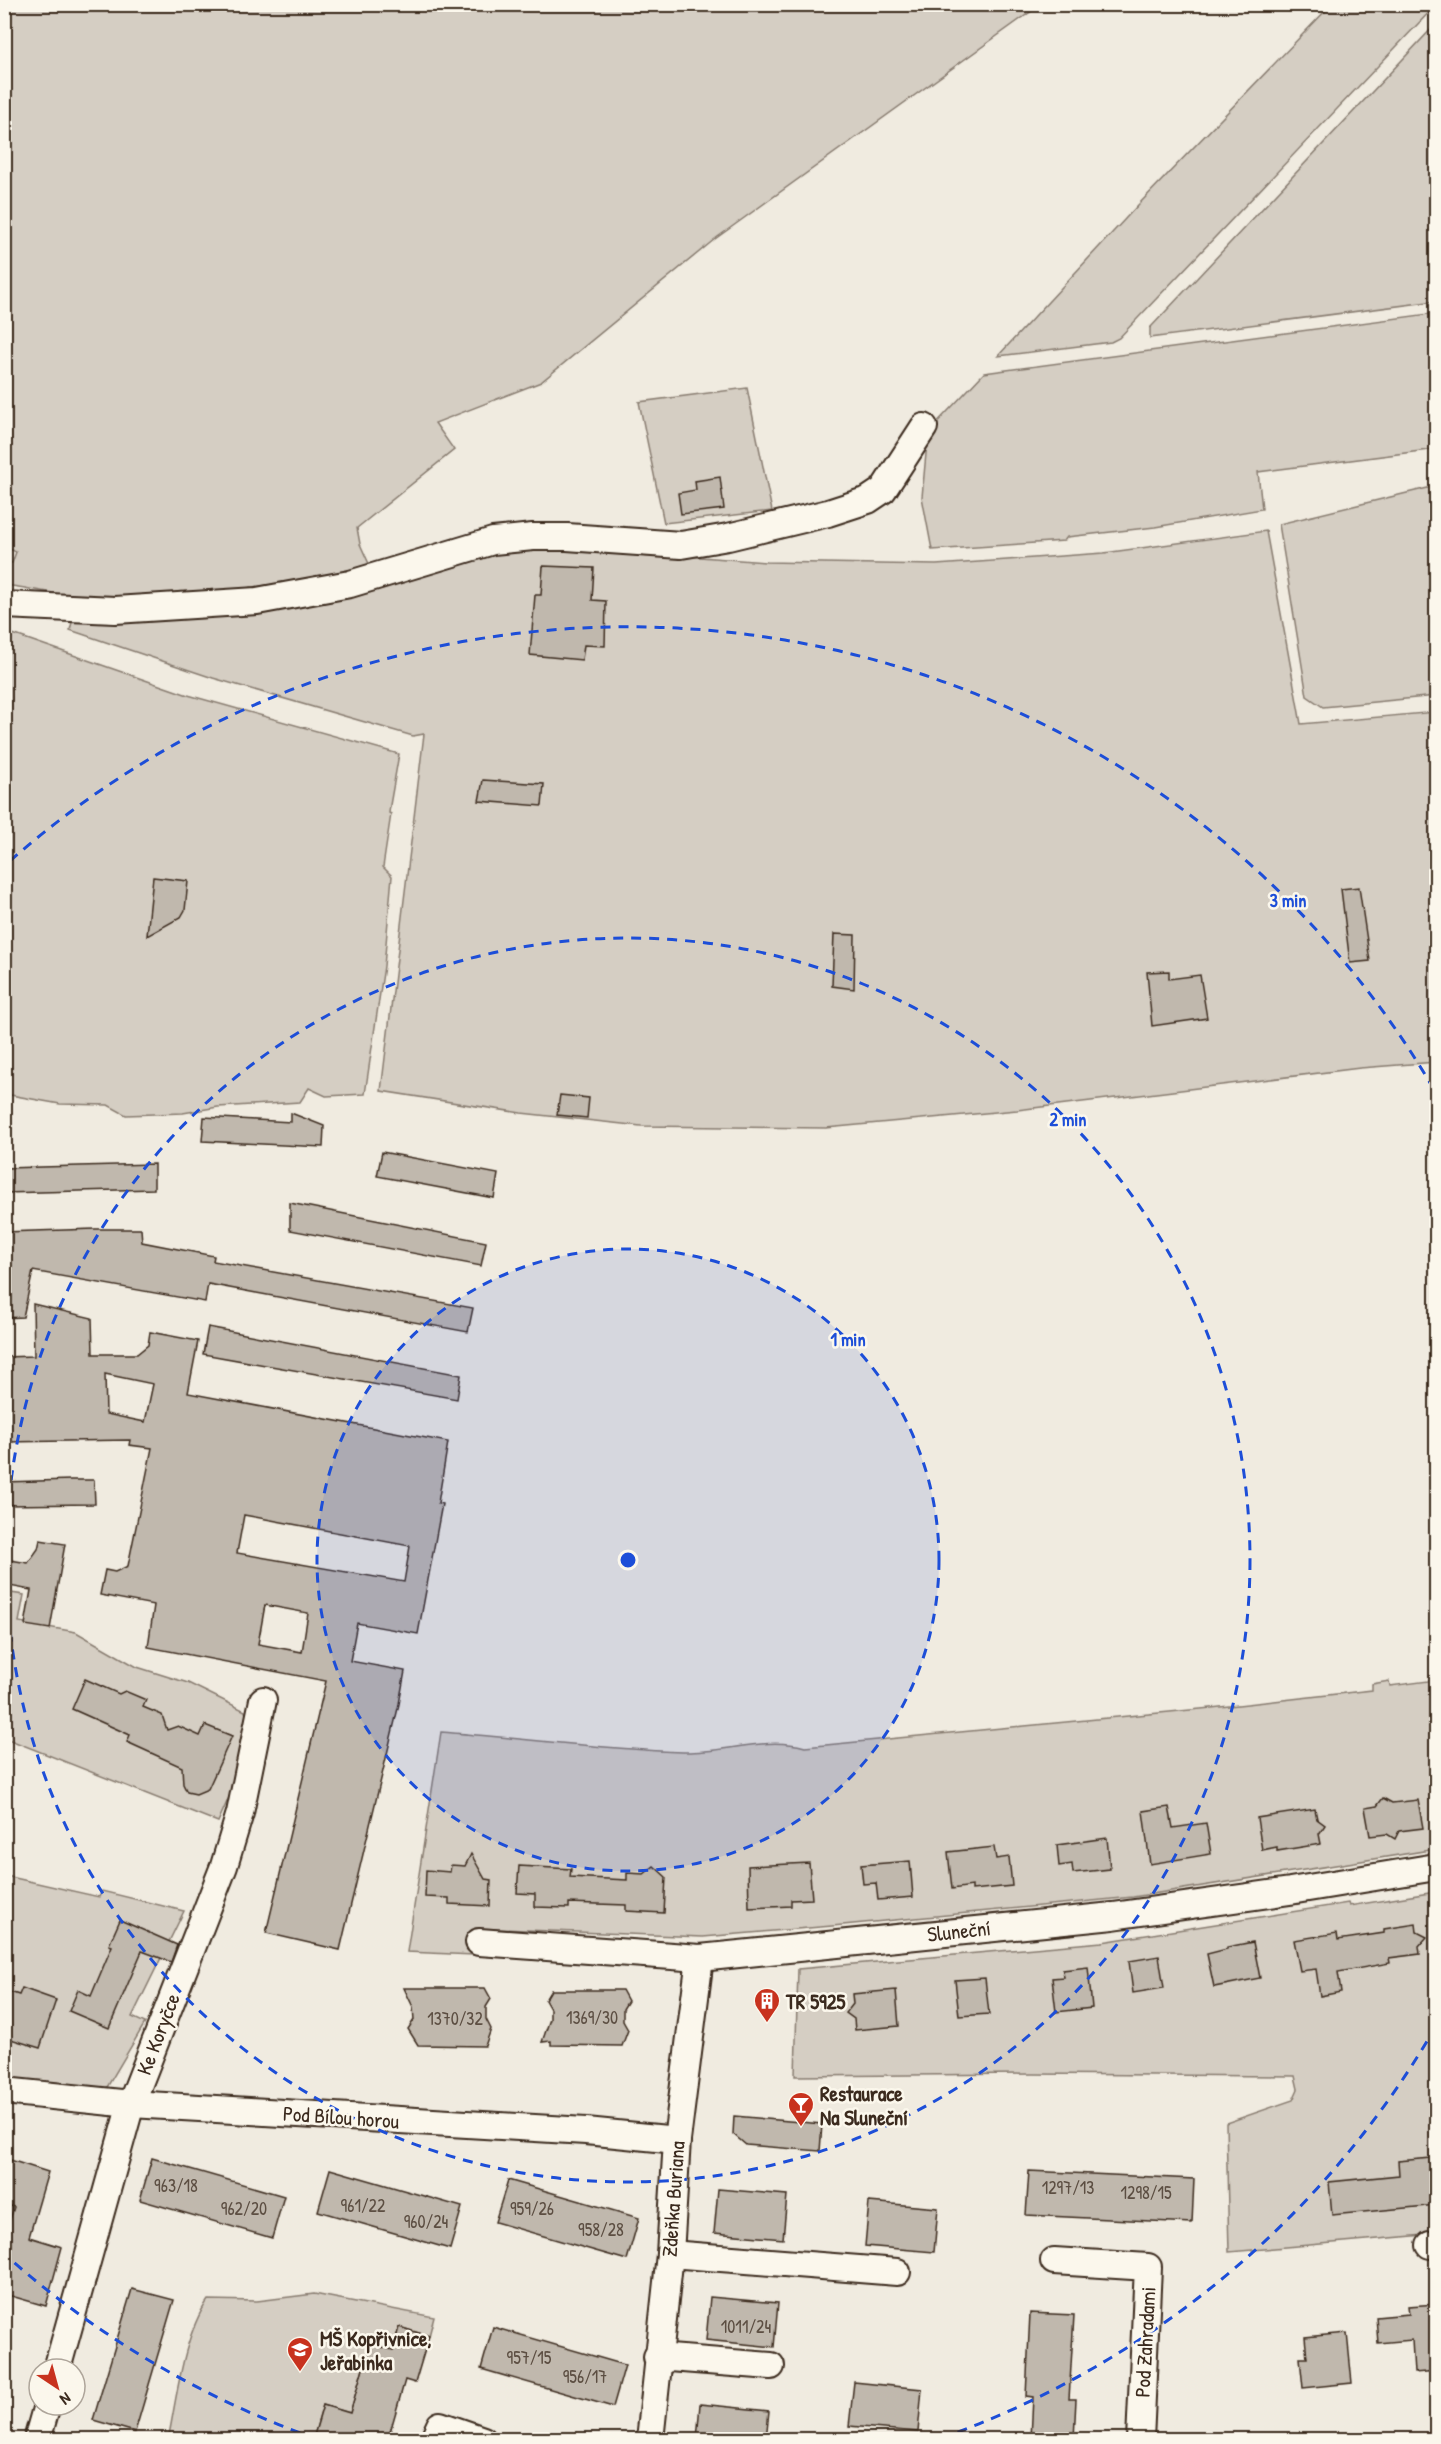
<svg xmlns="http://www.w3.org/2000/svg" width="1441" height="2444" viewBox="0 0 1441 2444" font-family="'Patrick Hand',sans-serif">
  <rect width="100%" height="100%" fill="#f0ebe0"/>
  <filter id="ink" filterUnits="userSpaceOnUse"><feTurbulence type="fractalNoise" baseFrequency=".0167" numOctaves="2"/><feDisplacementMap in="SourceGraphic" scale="12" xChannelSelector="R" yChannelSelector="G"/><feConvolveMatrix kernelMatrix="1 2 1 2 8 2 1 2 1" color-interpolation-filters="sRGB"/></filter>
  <g filter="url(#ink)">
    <!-- green -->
    <g fill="#d5cec3" stroke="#887c70" stroke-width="1.5">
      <path d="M4,5H1040L715,239L541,382L435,423L454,450L357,528L360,544L370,566C273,588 176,600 77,596C53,594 28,588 5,585V561L12,563L16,552L4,546Z"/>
      <polygon points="1331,5 1436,5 1119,338 1111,342 998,356 1138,205"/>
      <polygon points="1436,24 1436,301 1150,338 1150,328"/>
      <polygon points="1436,313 1436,449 1258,472 1262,509 1155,527 1067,537 1064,541 932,550 922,497 928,432 984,373"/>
      <polygon points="747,388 772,511 664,523 639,402"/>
      <polygon points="1436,486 1436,696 1323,707 1307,696 1279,524"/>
      <polygon points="1266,531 1301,724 1436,712 1436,1062 1360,1068 1017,1110 826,1128 641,1126 521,1113 381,1091 424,734 413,736 213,678 70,630 73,618 161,617 510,546 594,549 766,562 936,565 1104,553"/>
      <polygon points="4,631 188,695 399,754 390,805 389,813 391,814 383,867 392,876 384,966 365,1094 326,1096 309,1088 300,1102 218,1107 183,1113 126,1115 108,1105 60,1104 5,1094"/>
      <polygon points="4,1592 24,1595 19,1622 76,1632 137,1667 188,1683 245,1711 247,1718 230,1795 218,1822 5,1738"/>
      <path d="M1436,1680V1849L1133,1897L832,1926L703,1937L475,1928L474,1955L407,1952L441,1732C522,1738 602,1749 683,1752C724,1753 765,1736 805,1747L1211,1708L1372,1690V1684L1389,1681L1390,1686Z"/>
      <polygon points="6,1876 99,1897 102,1891 184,1911 132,2017 145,2023 106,2089 5,2080"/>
      <polygon points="1436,1892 1436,2234 1229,2252 1226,2123 1293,2100 1298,2089 1295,2076 1033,2074 795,2076 798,1969 1102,1942 1348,1903 1349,1906"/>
      <path d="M314,2294L434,2317L429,2336L399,2327L393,2350L370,2344L350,2413L323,2405L313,2439L168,2440C177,2397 183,2336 208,2300L257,2301Z"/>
    </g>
    <!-- building -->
    <g fill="#c0b8ad" stroke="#3b2a1e" stroke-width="1.5" fill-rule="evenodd">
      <polygon points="720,477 724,509 681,514 678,493 696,490 695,481"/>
      <polygon points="543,566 594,568 592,600 606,601 605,646 584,645 582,660 530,655 535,595 541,595"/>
      <polygon points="483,780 544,784 542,806 479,801"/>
      <polygon points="153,877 188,881 185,910 181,917 147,936"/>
      <polygon points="1359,887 1370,961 1350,963 1341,889"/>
      <polygon points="834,934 855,935 854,989 832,986"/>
      <polygon points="1169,971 1169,979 1200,975 1207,1018 1152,1026 1147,972"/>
      <polygon points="560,1095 589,1098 587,1118 557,1115"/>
      <polygon points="291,1113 324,1126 323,1147 202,1141 204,1117 291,1122"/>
      <polygon points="382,1152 498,1174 494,1198 377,1176"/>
      <polygon points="154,1164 154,1189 4,1193 4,1168"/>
      <polygon points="290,1203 486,1242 481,1266 290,1230"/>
      <polygon points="95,1229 141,1229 142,1242 214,1256 213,1261 473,1308 468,1332 208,1284 205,1302 33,1271 23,1317 4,1318 4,1232"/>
      <path d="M33,1304L92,1318L93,1354H137L148,1345L150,1332L198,1341L188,1393L448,1442L438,1503L442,1504L418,1634L357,1623L350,1661L405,1671L399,1704L340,1950L266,1933L326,1681L148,1647L154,1605L100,1595L105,1570L115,1572L128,1566L152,1448L129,1445L130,1440L4,1442V1357L34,1356ZM105,1374L153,1384L145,1422L106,1414ZM244,1515L410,1546L404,1582L237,1553ZM265,1605L308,1613L302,1652L258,1644Z"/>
      <polygon points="208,1327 461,1375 457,1399 203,1354"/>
      <polygon points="71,1480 94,1480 95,1504 4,1505 4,1482"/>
      <polygon points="40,1540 65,1544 50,1629 25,1625 31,1590 4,1585 4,1559 28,1563 38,1549"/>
      <polygon points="85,1679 119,1694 125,1691 146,1700 143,1707 162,1715 167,1730 178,1726 200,1736 205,1725 232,1736 208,1789 196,1794 187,1792 183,1784 182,1767 127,1742 130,1735 72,1709"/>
      <polygon points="1383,1798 1392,1803 1418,1800 1423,1828 1399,1831 1395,1839 1387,1834 1370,1836 1365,1808 1377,1806"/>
      <polygon points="1169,1807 1173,1828 1206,1823 1211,1854 1150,1864 1143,1811"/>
      <polygon points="1315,1809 1317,1819 1325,1825 1319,1834 1321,1844 1277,1851 1277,1847 1262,1850 1257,1818"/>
      <polygon points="1107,1838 1110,1869 1073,1873 1072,1864 1059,1866 1057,1845"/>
      <polygon points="994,1847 996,1859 1009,1857 1012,1886 972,1890 972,1886 952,1889 948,1852"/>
      <polygon points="471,1854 485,1879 491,1880 490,1906 449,1904 449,1898 425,1897 426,1870 450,1872 451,1865 465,1866"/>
      <polygon points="910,1861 913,1897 878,1900 876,1883 863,1884 861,1865"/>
      <polygon points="809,1863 812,1899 791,1900 791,1906 749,1908 748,1866"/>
      <polygon points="519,1866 571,1869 570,1877 627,1880 627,1873 644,1874 654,1866 666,1877 664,1913 626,1911 626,1905 569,1903 569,1908 535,1907 535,1894 517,1893"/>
      <polygon points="120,1920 177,1945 171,1962 142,1951 109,2028 69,2011 78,1990 91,1996 112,1946 109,1945"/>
      <polygon points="1416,1924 1417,1932 1427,1937 1419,1946 1420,1954 1389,1958 1390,1963 1338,1972 1341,1992 1320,1996 1316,1969 1300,1971 1294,1940 1337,1933 1338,1940 1384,1933 1384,1929"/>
      <polygon points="1253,1942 1260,1978 1214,1987 1207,1954 1227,1949 1227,1947"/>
      <polygon points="1159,1956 1164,1988 1133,1993 1129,1961"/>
      <polygon points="1088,1967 1092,2008 1056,2012 1052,1978 1064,1977 1063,1970"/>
      <polygon points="985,1978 989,2014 959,2016 955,1980"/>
      <polygon points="22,1988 56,2000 40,2048 4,2037 4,1990 19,1995"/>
      <polygon points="404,1988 485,1988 491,1999 486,2007 486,2019 491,2029 485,2046 418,2045 408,2029 414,2020 413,2007"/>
      <polygon points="551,1990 622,1990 628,2001 623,2009 623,2021 628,2030 622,2046 551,2045 551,2041 542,2042 550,2019 550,2009 545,2000"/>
      <polygon points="896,1990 899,2026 855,2030 854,2019 846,2013 853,2004 852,1994"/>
      <polygon points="734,2116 822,2124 820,2151 746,2145 733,2134"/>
      <polygon points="4,2158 48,2172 29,2237 62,2247 46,2306 4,2294 4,2238 14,2207 4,2204"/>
      <polygon points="152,2158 284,2196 272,2238 140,2200"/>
      <polygon points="1431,2158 1432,2169 1437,2168 1437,2205 1332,2215 1329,2182 1399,2175 1398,2161"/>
      <polygon points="330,2169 462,2207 450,2249 318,2211"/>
      <polygon points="1029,2171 1194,2179 1192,2223 1026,2215"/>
      <polygon points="508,2180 639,2218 627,2260 495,2222"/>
      <polygon points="718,2189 787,2195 783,2239 714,2233"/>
      <polygon points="869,2202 938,2208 934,2252 865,2246"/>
      <polygon points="132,2289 174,2300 135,2432 93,2420"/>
      <polygon points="710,2297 778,2303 774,2347 706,2340"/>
      <polygon points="1437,2304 1437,2371 1414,2373 1412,2340 1378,2343 1376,2317 1409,2314 1408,2306"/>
      <polygon points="1030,2313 1074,2315 1069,2399 1076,2399 1074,2439 1031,2439 1033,2397 1026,2396"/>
      <polygon points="399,2327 429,2336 415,2383 405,2380 388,2439 313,2439 323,2405 350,2413 370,2344 393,2350"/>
      <polygon points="493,2327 625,2365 613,2407 481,2369"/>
      <polygon points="1347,2333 1352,2383 1303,2388 1300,2358 1307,2358 1305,2337"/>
      <polygon points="854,2382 922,2389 918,2432 849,2426"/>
      <polygon points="700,2404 769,2411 766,2439 697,2439"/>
    </g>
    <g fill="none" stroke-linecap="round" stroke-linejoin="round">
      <defs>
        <g id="minor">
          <polyline points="4,605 115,610 257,601 350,584 493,541 533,537 567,537 681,545 728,537 828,513 868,500 883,490 924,427"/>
          <polyline points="479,1942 700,1958 1113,1916 1290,1891 1436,1867"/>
          <polyline points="4,2091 131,2104 586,2131 677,2140"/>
          <polyline points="1430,2245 1436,2245"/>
          <polyline points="670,2254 897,2272"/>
          <polyline points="1054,2261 1148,2267 1140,2440"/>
          <polyline points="657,2357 771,2366"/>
          <polyline points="57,2369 131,2104 224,1866 240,1813 263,1700"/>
          <polyline points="37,2440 47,2405"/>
          <polyline points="433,2440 440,2425 483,2440"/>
          <polyline points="650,2440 670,2254 677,2140 700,1958"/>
        </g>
      </defs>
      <!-- minor casing -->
      <use href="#minor" stroke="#3b2a1e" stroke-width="30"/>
      <!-- minor -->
      <use href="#minor" stroke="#fbf7ec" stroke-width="26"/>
    </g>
  </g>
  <!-- distance rings -->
  <circle cx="628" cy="1560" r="311" fill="#1d4ed8" fill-opacity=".12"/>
  <g fill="none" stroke="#1d4ed8" stroke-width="3" stroke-dasharray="10 8">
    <circle cx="628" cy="1560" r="311"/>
    <circle cx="628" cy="1560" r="622"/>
    <path d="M1436 2026A933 933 0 0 1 939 2439M317 2439A933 933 0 0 1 10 2259M10 861A933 933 0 0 1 1436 1093"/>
  </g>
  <!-- icons -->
  <defs>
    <symbol id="building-pin" viewBox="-11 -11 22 30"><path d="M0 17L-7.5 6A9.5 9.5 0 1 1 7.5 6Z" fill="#c8321e" stroke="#fbf7ec"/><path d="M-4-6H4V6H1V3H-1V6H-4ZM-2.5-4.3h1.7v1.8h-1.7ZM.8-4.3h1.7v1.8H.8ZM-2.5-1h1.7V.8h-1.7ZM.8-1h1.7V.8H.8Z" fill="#fff"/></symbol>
    <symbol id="bar-pin" viewBox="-11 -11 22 30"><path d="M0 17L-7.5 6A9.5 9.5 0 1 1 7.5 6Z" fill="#c8321e" stroke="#fbf7ec"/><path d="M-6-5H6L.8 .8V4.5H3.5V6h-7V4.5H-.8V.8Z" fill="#fff"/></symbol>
    <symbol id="school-pin" viewBox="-11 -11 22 30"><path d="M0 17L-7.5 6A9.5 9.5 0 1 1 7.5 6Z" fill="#c8321e" stroke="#fbf7ec"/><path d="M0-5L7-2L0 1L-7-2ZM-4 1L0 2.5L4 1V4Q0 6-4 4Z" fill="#fff"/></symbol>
  </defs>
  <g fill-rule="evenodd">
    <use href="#building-pin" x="752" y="1986" width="30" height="40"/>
    <use href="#bar-pin" x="786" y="2090" width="30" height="40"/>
    <use href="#school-pin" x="285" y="2335" width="30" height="40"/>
  </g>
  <g text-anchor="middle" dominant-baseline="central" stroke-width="5" stroke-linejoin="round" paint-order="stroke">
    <!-- number labels -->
    <g font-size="18" fill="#5c4e42">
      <text x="592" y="2017">1369/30</text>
      <text x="455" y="2018">1370/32</text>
      <text x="176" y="2185">963/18</text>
      <text x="1068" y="2187">1297/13</text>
      <text x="1146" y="2192">1298/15</text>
      <text x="363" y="2205">961/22</text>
      <text x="244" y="2208">962/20</text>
      <text x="532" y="2208">959/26</text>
      <text x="426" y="2221">960/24</text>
      <text x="601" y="2229">958/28</text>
      <text x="746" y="2326">1011/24</text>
      <text x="529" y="2357">957/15</text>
      <text x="585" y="2376">956/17</text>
    </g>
    <!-- street labels -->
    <g font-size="21" fill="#3b2a1e" stroke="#fbf7ec">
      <text transform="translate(959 1931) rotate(-6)">Sluneční</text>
      <text transform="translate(158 2034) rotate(-69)">Ke Koryčce</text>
      <text transform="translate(341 2117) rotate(4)">Pod Bílou horou</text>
      <text transform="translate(673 2199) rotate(-86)">Zdeňka Buriana</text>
      <text transform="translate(1145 2342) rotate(-87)">Pod Zahradami</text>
    </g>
    <!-- poi labels -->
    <g font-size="21" font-weight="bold" fill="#3b2a1e" stroke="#fbf7ec" text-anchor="start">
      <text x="786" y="2001">TR 5925</text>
      <text x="820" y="2093">Restaurace<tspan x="820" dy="24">Na Sluneční</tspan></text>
      <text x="320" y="2338">MŠ Kopřivnice,<tspan x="320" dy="24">Jeřabinka</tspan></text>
    </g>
  </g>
  <circle cx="628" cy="1560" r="9" fill="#1d4ed8" stroke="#fbf7ec" stroke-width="3"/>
  <g font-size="18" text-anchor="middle" font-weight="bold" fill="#1d4ed8" stroke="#fbf7ec" stroke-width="5" stroke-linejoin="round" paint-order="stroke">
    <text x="1288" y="907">3 min</text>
    <text x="1068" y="1126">2 min</text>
    <text x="848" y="1346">1 min</text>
  </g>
  <!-- margin -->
  <rect width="1441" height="2444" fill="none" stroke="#fbf7ec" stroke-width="24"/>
  <rect x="12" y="12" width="1417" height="2420" fill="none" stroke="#3b2a1e" stroke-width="2" filter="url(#ink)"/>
  <!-- north arrow -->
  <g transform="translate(57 2387) rotate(144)"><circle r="28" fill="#fbf7ec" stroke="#aea59a" stroke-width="1.5"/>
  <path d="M0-4.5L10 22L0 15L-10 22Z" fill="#c8321e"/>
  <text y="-9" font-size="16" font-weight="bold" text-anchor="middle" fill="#3b2a1e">N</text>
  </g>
</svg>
